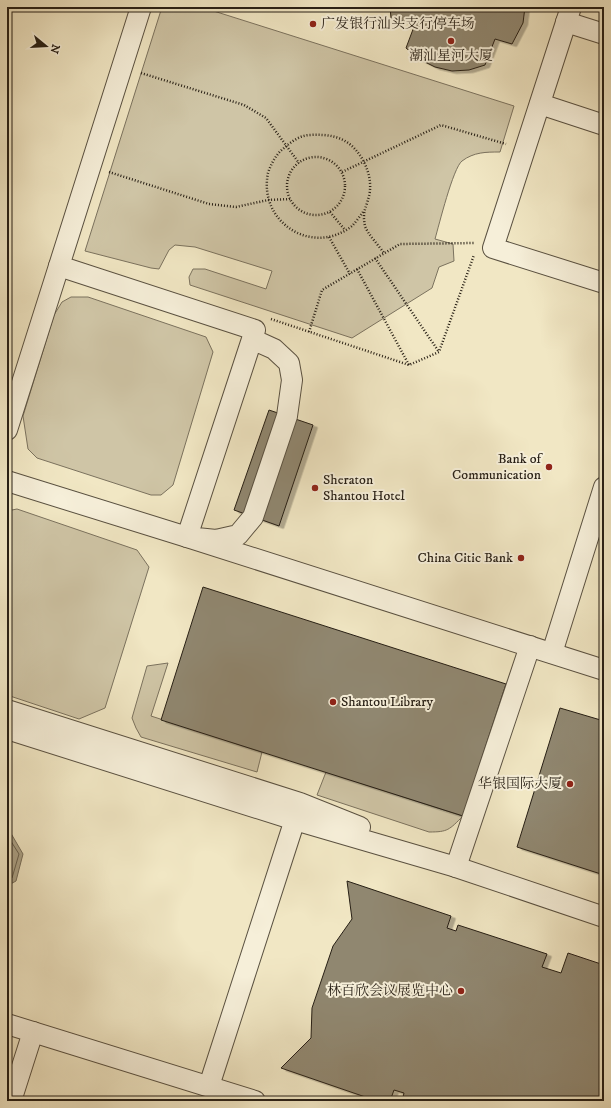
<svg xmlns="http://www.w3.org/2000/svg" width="611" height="1108" viewBox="0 0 611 1108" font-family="'IM FELL DW Pica','Noto Serif SC',serif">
  <defs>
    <filter id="shadow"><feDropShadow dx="4.5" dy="2.5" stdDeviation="0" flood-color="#0004"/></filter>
  </defs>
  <rect width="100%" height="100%" fill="#f1e7c4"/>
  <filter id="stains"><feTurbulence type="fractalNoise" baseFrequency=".005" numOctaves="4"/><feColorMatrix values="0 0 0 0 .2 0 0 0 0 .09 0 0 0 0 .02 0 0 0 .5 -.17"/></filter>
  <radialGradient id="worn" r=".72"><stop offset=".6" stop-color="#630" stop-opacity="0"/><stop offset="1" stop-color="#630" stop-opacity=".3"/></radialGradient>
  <!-- green -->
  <g fill="#cfc5a6" stroke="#7b725e">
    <path d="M162,7H201L514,106L500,152C486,152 474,152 462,161C453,168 439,225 435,239L453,244L454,261L439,267L432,288L352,338L190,285L189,277L193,269H205L266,289L272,271L195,247L175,245L169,250L159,269L151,268L85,251Z"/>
    <polygon points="71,297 88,297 206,337 213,352 173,485 161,495 151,495 37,458 28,449 23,416 54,315 62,302"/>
    <polygon points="17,509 137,550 149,567 105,708 79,719 7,695 7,511"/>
    <polygon points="168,663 151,716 262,752 257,772 141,737 136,728 132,718 147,666"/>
    <path d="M326,772L463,816C449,830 448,832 429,832L317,795Z"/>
  </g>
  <!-- water -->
  <polygon fill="#aca388" stroke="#776e5a" points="9,830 23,854 16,881 7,886 7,831"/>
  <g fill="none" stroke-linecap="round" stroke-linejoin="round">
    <!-- shore -->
    <polyline stroke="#6a614e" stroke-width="1" points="7,835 19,854 12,878 7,881"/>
  </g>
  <!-- building -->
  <g fill="#908770" stroke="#271f15" filter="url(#shadow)">
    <polygon points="390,7 525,7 523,23 512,44 495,39 485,65 469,70 452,71 435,67 419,59 406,48 415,24 391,18"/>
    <polygon points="269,410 313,425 279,526 234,510"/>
    <polygon points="203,587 506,684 463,816 161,720"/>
    <polygon points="560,708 604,721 604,875 517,847"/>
    <polygon points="347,881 451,916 447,928 456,931 458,925 547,954 542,967 561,973 568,953 604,965 604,1101 402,1101 404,1093 394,1090 390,1101 377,1101 281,1068 311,1038 312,1008 333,946 352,919"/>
  </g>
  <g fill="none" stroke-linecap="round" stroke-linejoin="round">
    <defs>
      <g id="minor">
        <polyline points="141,7 59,266 255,330 187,537 216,540 238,535 253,517 287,416 292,380 289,363 274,349 252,339"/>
        <polyline points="571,7 493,248 604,283"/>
        <polyline points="566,22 604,34"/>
        <polyline points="540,104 604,125"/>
        <polyline points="7,430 59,266"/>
        <polyline points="7,481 187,537 604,670"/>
        <polyline points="552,653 604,487"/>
        <polyline points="7,710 300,803 360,827"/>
        <polyline points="7,729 295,820 456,867 604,917"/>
        <polyline points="456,867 530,646"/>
        <polyline points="7,1024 255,1101"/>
        <polyline points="209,1086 299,807"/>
        <polyline points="11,1101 33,1032"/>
      </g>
    </defs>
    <!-- minor casing -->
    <use href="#minor" stroke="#5a5141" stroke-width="22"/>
    <!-- path -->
    <g stroke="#271f15" stroke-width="2.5" stroke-dasharray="1 2" stroke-linecap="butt">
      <polyline points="141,73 244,105 266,118 299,163"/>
      <circle cx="316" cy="186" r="29"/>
      <polyline points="109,172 209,204 236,207 268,200 291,199"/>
      <polyline points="342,172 441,125 506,144"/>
      <polyline points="330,212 345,230"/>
      <path d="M363,212C360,216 356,222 352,226C312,257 258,222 268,173C271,164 276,154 284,148C291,142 300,135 310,135C327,134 343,136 355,149C366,161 373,180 369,196C366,209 362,211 365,226C367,233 379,246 384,253"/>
      <polyline points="329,237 350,274"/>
      <polyline points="375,258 439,352"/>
      <polyline points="357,269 409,365"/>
      <polyline points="271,319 409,365 439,352 474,255"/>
      <polyline points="309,332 322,290 400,244 474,243"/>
    </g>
    <!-- minor -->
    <use href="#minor" stroke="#f6efd9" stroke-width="20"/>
  </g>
  <!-- markers -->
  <g fill="#8f2418" stroke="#f6efd9" stroke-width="1.5">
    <circle cx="313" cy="24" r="4"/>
    <circle cx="451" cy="41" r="4"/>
    <circle cx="549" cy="467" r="4"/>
    <circle cx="315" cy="488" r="4"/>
    <circle cx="521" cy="558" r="4"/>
    <circle cx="333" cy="702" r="4"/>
    <circle cx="570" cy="784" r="4"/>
    <circle cx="461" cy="991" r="4"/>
  </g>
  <g text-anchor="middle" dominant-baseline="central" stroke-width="4" stroke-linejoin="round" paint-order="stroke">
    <!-- poi labels -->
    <g font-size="14" fill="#271f15" stroke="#f6efd9" text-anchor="end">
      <text x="321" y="24" text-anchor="start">广发银行汕头支行停车场</text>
      <text x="451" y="56" text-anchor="middle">潮汕星河大厦</text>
      <text x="541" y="459">Bank of<tspan x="541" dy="16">Communication</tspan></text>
      <text x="323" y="480" text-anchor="start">Sheraton<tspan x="323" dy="16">Shantou Hotel</tspan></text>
      <text x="513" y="558">China Citic Bank</text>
      <text x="341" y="702" text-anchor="start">Shantou Library</text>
      <text x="562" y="784">华银国际大厦</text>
      <text x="453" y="991">林百欣会议展览中心</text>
    </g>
  </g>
  <!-- margin -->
  <rect width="611" height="1108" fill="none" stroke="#f1e7c4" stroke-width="24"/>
  <rect x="8" y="8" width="595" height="1092" fill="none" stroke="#271f15" stroke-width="2"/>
  <rect x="12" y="12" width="587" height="1084" fill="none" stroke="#271f15"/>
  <!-- north arrow -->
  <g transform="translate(46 46) rotate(108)" stroke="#f6efd9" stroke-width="3" paint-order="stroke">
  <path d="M0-3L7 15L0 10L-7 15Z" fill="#271f15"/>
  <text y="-6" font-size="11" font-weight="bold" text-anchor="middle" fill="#271f15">N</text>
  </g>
  <rect width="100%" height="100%" filter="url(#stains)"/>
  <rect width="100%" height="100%" fill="url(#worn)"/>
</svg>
